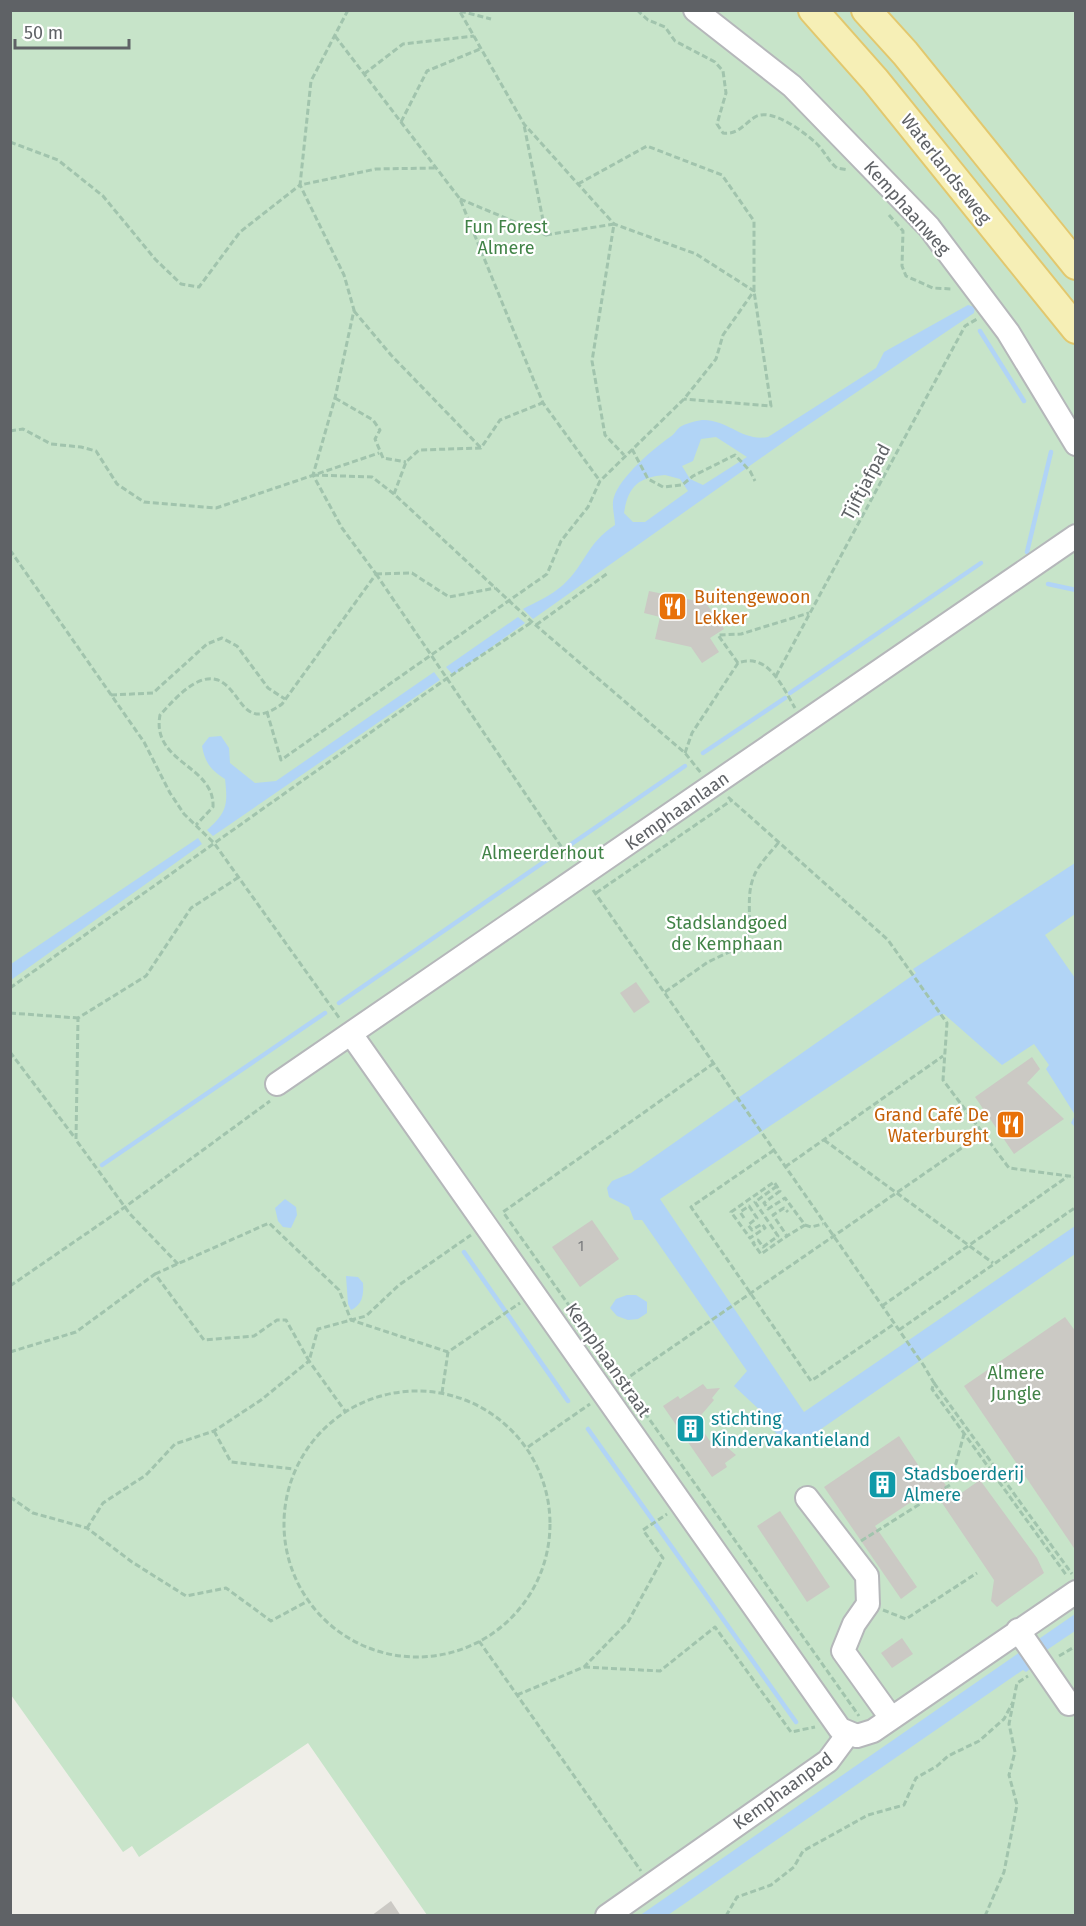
<svg xmlns="http://www.w3.org/2000/svg" width="1086" height="1926" viewBox="0 0 1086 1926" font-family="'Fira Sans',sans-serif">
  <rect width="100%" height="100%" fill="#efeee8"/>
  <!-- green -->
  <polygon fill="#c7e4c9" points="10,11 1075,11 1075,1915 427,1915 308,1743 139,1857 132,1846 123,1852 11,1695"/>
  <!-- water -->
  <g fill="#b1d4f6" fill-rule="evenodd">
    <path d="M968,305L975,307L974,313L802,429L533,619L523,609C536,602 552,595 563,585C586,564 586,544 615,525C615,517 611,505 614,497C620,477 654,448 670,437C674,435 676,430 680,427C684,424 696,421 702,420C727,419 743,442 768,437L876,368L884,352ZM716,437L747,457L703,485L690,479L682,466L693,461L701,439ZM665,475L680,479L688,491L645,522H633L624,513C628,487 638,477 665,475Z"/>
    <polygon points="518,617 525,623 453,675 446,667"/>
    <path d="M434,672L440,680L213,836L207,830C227,812 228,805 225,779C211,770 205,763 202,746L209,737L221,736L229,748L230,763L255,783L276,781Z"/>
    <polygon points="198,838 202,844 11,980 11,964"/>
    <polygon points="1075,863 1075,914 1045,935 1075,978 1075,1127 1071,1123 1075,1115 1046,1069 1049,1065 1034,1044 1002,1065 944,1014 936,1016 660,1199 804,1412 1075,1226 1075,1254 792,1449 761,1418 764,1414 734,1386 747,1371 642,1220 634,1220 629,1207 609,1197 607,1188 612,1181 631,1173 916,973 913,969"/>
    <polygon points="285,1199 296,1207 297,1215 291,1228 283,1227 278,1221 275,1208"/>
    <path d="M346,1276L358,1277L363,1283C364,1295 362,1305 351,1310L348,1304Z"/>
    <polygon points="627,1295 636,1295 647,1302 647,1313 638,1319 628,1320 617,1316 610,1308 616,1299"/>
    <polygon points="1075,1614 1075,1631 1032,1660 1035,1665 1026,1672 1023,1670 1014,1676 668,1915 639,1916"/>
  </g>
  <g fill="none" stroke-linecap="round" stroke-linejoin="round">
    <!-- stream -->
    <g stroke="#b1d4f6" stroke-width="4.5">
      <polyline points="980,331 1024,401"/>
      <polyline points="1027,552 1051,452"/>
      <polyline points="1048,584 1076,590"/>
      <polyline points="790,693 981,563"/>
      <polyline points="703,753 785,698"/>
      <polyline points="570,845 685,766"/>
      <polyline points="339,1003 557,853"/>
      <polyline points="102,1165 325,1013"/>
      <polyline points="464,1252 568,1401"/>
      <polyline points="588,1429 796,1722"/>
    </g>
  </g>
  <!-- building -->
  <g fill="#cbc9c4">
    <polygon points="649,591 706,603 724,629 710,638 719,652 702,663 691,647 655,639 660,617 644,613"/>
    <polygon points="636,982 650,1002 634,1013 620,993"/>
    <polygon points="1032,1057 1040,1069 1027,1083 1064,1119 1014,1154 975,1097"/>
    <polygon points="592,1220 619,1259 580,1287 552,1247"/>
    <polygon points="1065,1317 1076,1332 1076,1551 964,1386"/>
    <polygon points="703,1384 707,1389 720,1388 712,1398 714,1400 696,1421 710,1441 715,1437 736,1455 725,1463 727,1467 712,1477 663,1406 678,1396 680,1399"/>
    <polygon points="899,1436 924,1474 934,1467 954,1498 980,1480 1037,1558 1044,1573 997,1607 991,1601 994,1580 932,1488 875,1526 917,1587 901,1599 824,1487"/>
    <polygon points="780,1511 830,1587 807,1602 757,1526"/>
    <polygon points="902,1638 913,1654 892,1668 881,1653"/>
    <polygon points="391,1901 401,1916 371,1916"/>
  </g>
  <g fill="none" stroke-linecap="round" stroke-linejoin="round">
    <defs>
      <g id="minor">
        <polyline points="695,10 792,86 929,227 1008,332 1076,444"/>
        <polyline points="351,1034 840,1729 857,1736 873,1731 1076,1592"/>
        <polyline points="277,1084 1076,536"/>
        <polyline points="807,1498 867,1576 868,1604 854,1624 843,1651 891,1718"/>
        <polyline points="1018,1630 1069,1704"/>
        <polyline points="607,1916 828,1761 848,1734"/>
      </g>
      <g id="major">
        <polyline points="813,10 875,80 1076,329"/>
        <polyline points="866,10 905,53 1076,265"/>
      </g>
    </defs>
    <!-- minor casing -->
    <use href="#minor" stroke="#b5b7ba" stroke-width="26"/>
    <!-- major casing -->
    <use href="#major" stroke="#e2c86e" stroke-width="32"/>
    <!-- path -->
    <g stroke="#a1c4ad" stroke-width="3" stroke-dasharray="6 3" stroke-linecap="butt">
      <polyline points="348,10 311,81 300,185 376,169 435,168"/>
      <path d="M637,10L648,20L665,27L675,41L715,62L723,71L726,93L717,124L723,133C738,135 744,124 755,117C771,107 804,132 816,143C824,150 828,161 837,168L848,170"/>
      <polyline points="460,11 491,19"/>
      <polyline points="335,36 460,199 543,403 600,481"/>
      <polyline points="364,74 403,44 474,36"/>
      <polyline points="401,122 427,71 480,49"/>
      <path d="M10,142L58,160L103,196L155,259L181,284L199,287L240,232L300,185L344,275L354,310L335,398L313,475L342,528L376,574L282,704C242,733 243,691 218,680C197,672 172,702 160,715C151,763 215,765 213,807L196,825"/>
      <polyline points="578,184 647,146 722,175 754,221 754,291 771,406 684,399"/>
      <polyline points="460,199 546,235 524,125"/>
      <polyline points="889,215 903,231 902,266 906,276 933,288 952,289"/>
      <polyline points="546,235 614,224 592,361 605,435 624,455"/>
      <polyline points="354,311 391,355 481,448"/>
      <polyline points="335,398 373,420 380,430 375,439 383,458 406,462"/>
      <polyline points="10,431 23,429 51,444 81,447 96,451 117,484 144,502 216,508 379,453"/>
      <polyline points="632,449 648,479 663,487 682,485 693,476 735,455 750,471 755,481"/>
      <polyline points="313,475 372,477 394,494 532,622 685,753 701,773"/>
      <polyline points="394,494 406,462 419,450 481,448 500,420 542,403"/>
      <polyline points="10,550 144,742 170,793 184,814 214,843 340,1019"/>
      <polyline points="376,574 571,861"/>
      <polyline points="376,574 412,573 449,597 495,588"/>
      <polyline points="536,625 608,573"/>
      <polyline points="738,663 718,635 741,634 809,613"/>
      <polyline points="776,676 965,326 977,319"/>
      <polyline points="111,695 153,693 207,644 222,638 237,646 268,688 285,699"/>
      <polyline points="267,712 281,760 547,574 561,541 588,507 600,481 684,399 716,359 723,335 754,291 696,254 614,224 524,124 459,10"/>
      <path d="M685,753L692,733L738,663C768,652 782,686 795,708"/>
      <polyline points="728,797 888,940 947,1023 943,1080 1009,1168 1076,1177"/>
      <polyline points="593,890 924,1366 934,1383 932,1389 1067,1576"/>
      <polyline points="596,893 732,800"/>
      <polyline points="10,988 446,679 532,622"/>
      <path d="M665,992L708,962L744,945C755,921 744,900 754,876C758,865 771,852 779,842"/>
      <polyline points="10,1013 78,1018"/>
      <polyline points="10,1052 75,1138"/>
      <polyline points="714,1063 503,1212 859,1716"/>
      <polyline points="824,1140 993,1263"/>
      <polyline points="774,1150 691,1207 811,1381 894,1324"/>
      <polyline points="785,1167 943,1056"/>
      <polyline points="777,1186 755,1202 778,1236 763,1247 758,1240 753,1243 761,1254 787,1236"/>
      <polyline points="744,1218 740,1212 749,1206 757,1218 748,1225 752,1230 762,1224 765,1228 750,1238 731,1212 774,1182 780,1191 764,1203 768,1209 785,1198 805,1225 787,1236 773,1215 784,1208 788,1212"/>
      <polyline points="805,1225 811,1227 823,1224"/>
      <polyline points="178,1264 130,1214 76,1140 78,1018 146,976 191,908 239,877"/>
      <polyline points="155,1274 269,1223 339,1290 351,1320 448,1352 520,1303"/>
      <polyline points="10,1286 125,1207 270,1101"/>
      <polyline points="882,1306 1067,1177"/>
      <polyline points="899,1330 1076,1207"/>
      <polyline points="10,1352 76,1332 155,1274 204,1340 254,1336 277,1320 286,1320 309,1361 318,1329 366,1316 399,1285 471,1235"/>
      <polyline points="623,1381 982,1134"/>
      <polyline points="934,1383 1072,1574"/>
      <circle cx="417" cy="1524" r="133"/>
      <polyline points="442,1393 448,1352"/>
      <polyline points="214,1431 231,1462 294,1469"/>
      <polyline points="528,1447 590,1404"/>
      <polyline points="10,1497 33,1513 87,1528 132,1562 186,1596 226,1588 271,1621 306,1602"/>
      <polyline points="87,1528 103,1503 146,1475 175,1444 214,1431 261,1400 309,1361 345,1411"/>
      <polyline points="861,1541 950,1485 964,1434"/>
      <polyline points="883,1610 906,1619 977,1573"/>
      <polyline points="479,1641 641,1871"/>
      <polyline points="1059,1656 1076,1646"/>
      <polyline points="584,1667 660,1671 715,1627 791,1732 815,1727"/>
      <polyline points="517,1695 584,1667 628,1622 663,1558 643,1530 667,1514"/>
      <polyline points="726,1916 737,1897 771,1885 794,1867 803,1851 868,1815 904,1805 916,1778 937,1766 948,1756 979,1741 1004,1719 1013,1702"/>
      <polyline points="985,1916 1004,1872 1017,1805 1009,1775 1015,1752 1009,1724 1017,1683 1028,1676"/>
    </g>
    <!-- minor -->
    <use href="#minor" stroke="#fff" stroke-width="22"/>
    <!-- major -->
    <use href="#major" stroke="#f6efb6" stroke-width="28"/>
  </g>
  <!-- icons -->
  <defs>
    <symbol id="restaurant-square" viewBox="-11 -11 22 22"><rect x="-9" y="-9" width="18" height="18" rx="4" fill="#e8710a" stroke="#fff"/><path d="M-5-6h1v4h1v-4h1v4h1v-4h1v5L-1.5 .5V6h-2V.5L-5-1ZM5-6V6H3V1.5H1.5Q1.5-4 5-6Z" fill="#fff"/></symbol>
    <symbol id="building-square" viewBox="-11 -11 22 22"><rect x="-9" y="-9" width="18" height="18" rx="4" fill="#0f9aa8" stroke="#fff"/><path d="M-4-6H4V6H1V3H-1V6H-4ZM-2.5-4.3h1.7v1.8h-1.7ZM.8-4.3h1.7v1.8H.8ZM-2.5-1h1.7V.8h-1.7ZM.8-1h1.7V.8H.8Z" fill="#fff"/></symbol>
  </defs>
  <g fill-rule="evenodd">
    <use href="#restaurant-square" x="656" y="590" width="33" height="33"/>
    <use href="#restaurant-square" x="994" y="1108" width="33" height="33"/>
    <use href="#building-square" x="674" y="1412" width="33" height="33"/>
    <use href="#building-square" x="866" y="1468" width="33" height="33"/>
  </g>
  <g text-anchor="middle" dominant-baseline="central" stroke-width="4.5" stroke-linejoin="round" paint-order="stroke">
    <!-- number labels -->
    <g font-size="15" fill="#7a7c7e">
      <text x="581" y="1246">1</text>
    </g>
    <!-- street labels -->
    <g font-size="18" fill="#5f6266" stroke="#fff">
      <text transform="translate(946 169) rotate(52)">Waterlandseweg</text>
      <text transform="translate(907 208) rotate(48)">Kemphaanweg</text>
      <text transform="translate(866 482) rotate(-62)">Tjiftjafpad</text>
      <text transform="translate(677 811) rotate(-35)">Kemphaanlaan</text>
      <text transform="translate(608 1360) rotate(55)">Kemphaanstraat</text>
      <text transform="translate(783 1791) rotate(-36)">Kemphaanpad</text>
    </g>
    <!-- park labels -->
    <g font-size="18" fill="#418347" stroke="#fff">
      <text x="506" y="227">Fun Forest<tspan x="506" dy="21">Almere</tspan></text>
      <text x="543" y="853">Almeerderhout</text>
      <text x="727" y="923">Stadslandgoed<tspan x="727" dy="21">de Kemphaan</tspan></text>
      <text x="1016" y="1373">Almere<tspan x="1016" dy="21">Jungle</tspan></text>
    </g>
    <!-- food labels -->
    <g font-size="18" fill="#c56008" stroke="#fff" text-anchor="start">
      <text x="694" y="597">Buitengewoon<tspan x="694" dy="21">Lekker</tspan></text>
      <text x="989" y="1115" text-anchor="end">Grand Café De<tspan x="989" dy="21">Waterburght</tspan></text>
    </g>
    <!-- culture labels -->
    <g font-size="18" fill="#0d838f" stroke="#fff" text-anchor="start">
      <text x="711" y="1419">stichting<tspan x="711" dy="21">Kindervakantieland</tspan></text>
      <text x="904" y="1474">Stadsboerderij<tspan x="904" dy="21">Almere</tspan></text>
    </g>
  </g>
  <!-- border -->
  <rect width="1086" height="1926" fill="none" stroke="#5f6266" stroke-width="24"/>
  <!-- scale -->
  <path d="M15 39v9h114v-9" fill="none" stroke="#5f6266" stroke-width="3"/>
  <text x="24" y="39" font-size="18" fill="#5f6266" stroke="#ffffff" stroke-width="4.5" paint-order="stroke">50 m</text>
</svg>
